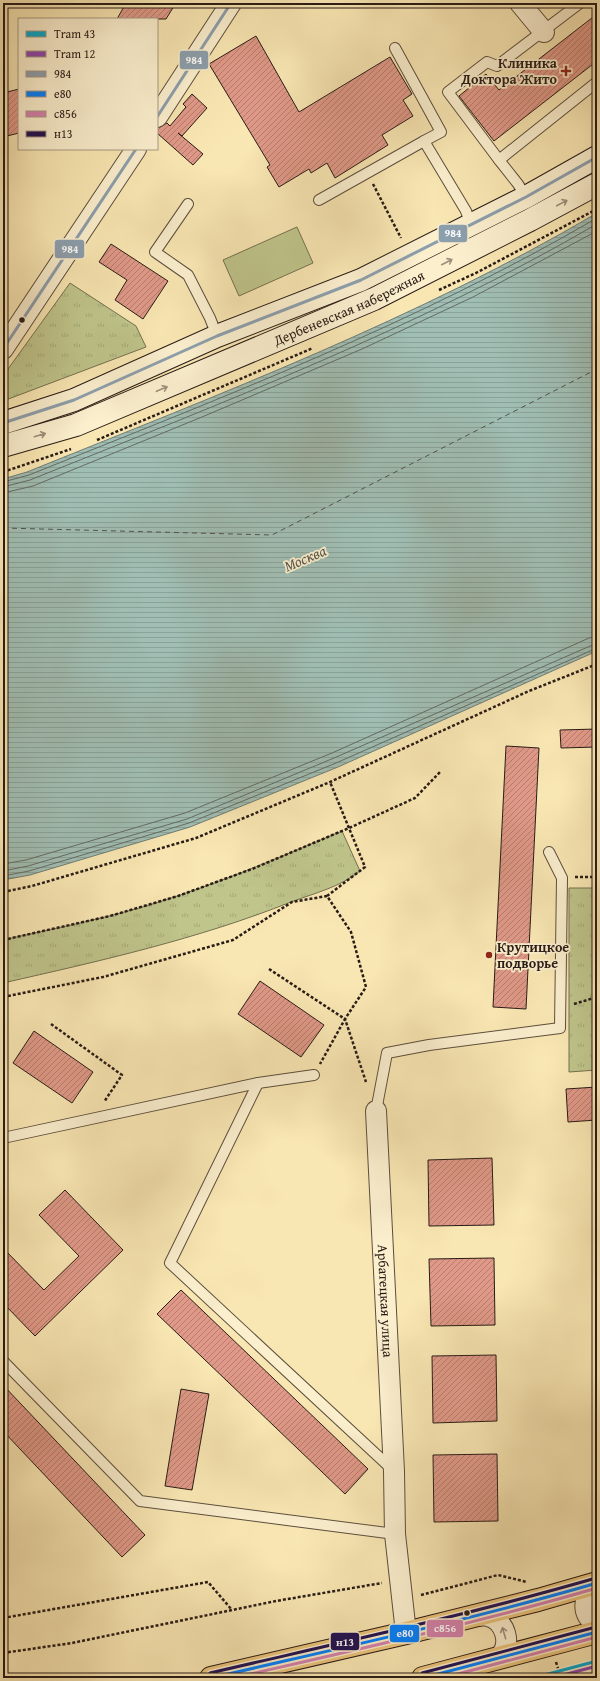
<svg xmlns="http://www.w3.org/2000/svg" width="600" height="1681" viewBox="0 0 600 1681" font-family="'Gentium Book Plus',serif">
  <defs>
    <pattern id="grass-tufts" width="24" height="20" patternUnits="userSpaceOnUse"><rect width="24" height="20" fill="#bfc58b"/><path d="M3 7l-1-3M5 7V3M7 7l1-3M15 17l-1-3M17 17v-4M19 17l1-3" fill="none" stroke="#a4a977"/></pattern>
    <pattern id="water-rules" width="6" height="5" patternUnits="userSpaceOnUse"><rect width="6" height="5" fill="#a0beb4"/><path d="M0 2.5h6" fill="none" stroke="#8aa39a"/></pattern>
    <pattern id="building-hatch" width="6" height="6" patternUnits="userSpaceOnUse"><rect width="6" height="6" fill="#e09988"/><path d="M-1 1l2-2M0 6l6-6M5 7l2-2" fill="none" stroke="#b67c6e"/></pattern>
  </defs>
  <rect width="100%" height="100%" fill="#f9e7b3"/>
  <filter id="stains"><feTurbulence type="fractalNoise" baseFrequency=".005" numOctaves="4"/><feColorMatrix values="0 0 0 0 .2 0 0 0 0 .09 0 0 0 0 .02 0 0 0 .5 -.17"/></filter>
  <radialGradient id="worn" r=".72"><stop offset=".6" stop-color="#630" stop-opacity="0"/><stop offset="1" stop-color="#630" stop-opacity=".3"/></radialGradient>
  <!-- grass -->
  <g fill="url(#grass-tufts)" stroke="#747050">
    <polygon points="70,283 136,326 146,347 3,401 3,376"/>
    <path d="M342,831L360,871C340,887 315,893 291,902C198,939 100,961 3,983V940C38,932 74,925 109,916C190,896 266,863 342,831Z"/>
    <polygon points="569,888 597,888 597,1070 569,1072"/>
  </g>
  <!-- green -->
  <polygon fill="#bfc58b" stroke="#747050" points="297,227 313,263 239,296 223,260"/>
  <!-- water -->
  <path fill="url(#water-rules)" stroke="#707d75" d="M597,213V651L338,767L190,827L30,875L3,880V479L27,472C220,394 417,319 597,213Z"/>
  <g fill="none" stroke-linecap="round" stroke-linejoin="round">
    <!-- shore -->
    <g stroke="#646c65" stroke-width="1">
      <path d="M3,482L29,475C221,398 417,323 597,218"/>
      <path d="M3,487L30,480C222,403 418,328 597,224"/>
      <polyline points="3,493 33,486 202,417 362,349 473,297 597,231"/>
      <polyline points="3,864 26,860 185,813 332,753 589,638 597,636"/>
      <polyline points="3,871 28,866 187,819 334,758 597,643"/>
      <polyline points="3,876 29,871 189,823 336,763 597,648"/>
    </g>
    <!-- ferry -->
    <polyline stroke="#52544d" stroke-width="1" stroke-dasharray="5 4" stroke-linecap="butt" points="3,528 272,535 597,369"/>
  </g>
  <!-- building -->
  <g fill="url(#building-hatch)" stroke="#281b16">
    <polygon points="126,3 176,3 166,19 117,19"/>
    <polygon points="597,14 597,61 494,141 459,96 486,74 499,90"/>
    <polygon points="256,36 299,112 390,57 412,94 403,100 413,116 382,135 388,145 335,178 327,163 311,173 309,169 279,187 267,167 270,165 209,64"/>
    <polygon points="19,89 19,133 3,137 3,93"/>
    <polygon points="192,94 207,108 182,136 178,133 203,154 193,165 157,133 157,128 167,123 170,126 186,107 183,104"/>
    <polygon points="111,244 168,281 143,319 115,300 127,280 99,262"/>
    <polygon points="597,729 597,747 561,748 560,730"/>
    <polygon points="506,746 539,748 526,1009 493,1007"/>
    <polygon points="260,981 324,1025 301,1057 238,1014"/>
    <polygon points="34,1031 93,1072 72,1103 13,1063"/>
    <polygon points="597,1087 597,1120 568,1122 566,1089"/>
    <polygon points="492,1158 494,1225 429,1226 428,1160"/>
    <polygon points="65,1190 123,1250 35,1336 3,1303 3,1248 44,1290 79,1256 39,1215"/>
    <polygon points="494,1258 495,1325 431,1326 429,1259"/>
    <polygon points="181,1290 368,1469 345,1494 157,1314"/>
    <polygon points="496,1355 497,1421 433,1423 432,1356"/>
    <polygon points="3,1385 145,1535 122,1557 3,1431"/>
    <polygon points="181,1389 209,1394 192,1490 165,1486"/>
    <polygon points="497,1454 498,1521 434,1522 433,1455"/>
  </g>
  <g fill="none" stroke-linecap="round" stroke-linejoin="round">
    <defs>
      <g id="lane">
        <polyline points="395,48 441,132 424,141"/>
        <polyline points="499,160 448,92 487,62 497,66 580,3"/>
        <polyline points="526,197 518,184 499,160 597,82"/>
        <polyline points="319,200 424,141 466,211 471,225"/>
        <polyline points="188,204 155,252 188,275 210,318 217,336"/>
        <polyline points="258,1083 170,1263 393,1470"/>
        <polyline points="376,1111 387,1053 429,1045 560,1028 562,878 549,852"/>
        <polyline points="3,1138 258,1083 314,1075"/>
        <polyline points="3,1361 140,1501 395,1534"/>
      </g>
      <g id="street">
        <polyline points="520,3 544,32"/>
        <polyline points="157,117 231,3"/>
        <polyline points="3,349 136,149"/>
        <path id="s1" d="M376,1111L394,1471L395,1534L406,1633"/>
        <path d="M597,1585C583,1596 580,1615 597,1624"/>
        <path d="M475,1616C479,1616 484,1615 488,1616C505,1620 513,1645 499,1657C496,1659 491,1660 487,1661"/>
      </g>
      <g id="secondary">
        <polyline points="3,423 74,400 217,336 361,280 526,197 597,157"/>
        <path id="s2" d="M3,446L76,425L374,299L530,220L597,184"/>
      </g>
      <g id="primary">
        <polyline points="211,1678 406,1633 538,1600 597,1583"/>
        <polyline points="423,1678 597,1632"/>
      </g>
    </defs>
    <!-- lane casing -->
    <use href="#lane" stroke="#5c4e3d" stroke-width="12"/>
    <!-- street casing -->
    <use href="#street" stroke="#5c4e3d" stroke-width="22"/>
    <!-- secondary casing -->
    <use href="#secondary" stroke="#281b16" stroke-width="24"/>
    <!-- primary casing -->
    <use href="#primary" stroke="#281b16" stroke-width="24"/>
    <!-- path -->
    <g stroke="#281b16" stroke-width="2.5" stroke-dasharray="3 2" stroke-linecap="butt">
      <polyline points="373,184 401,238"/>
      <polyline points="439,290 476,273 597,209"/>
      <polyline points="97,440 313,348"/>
      <polyline points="3,472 71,449"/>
      <polyline points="575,877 597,877"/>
      <polyline points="3,892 32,886 196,838 330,782 529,691 597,664"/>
      <polyline points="327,896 365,867 330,782"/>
      <polyline points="3,940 110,916 178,896 252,869 349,828 415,798 441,771"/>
      <polyline points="269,969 345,1019 320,1064"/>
      <polyline points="3,997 103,977 233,940 292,902 327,896 351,932 366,987 345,1019 366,1082"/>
      <polyline points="574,1004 597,997"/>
      <polyline points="51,1024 122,1075 104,1102"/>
      <polyline points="421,1595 498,1575 527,1582"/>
      <polyline points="3,1618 208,1582 232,1610"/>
      <polyline points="3,1653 72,1643 276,1601 382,1583"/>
      <polyline points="556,1662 561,1678"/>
    </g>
    <!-- lane -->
    <use href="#lane" stroke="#fbefce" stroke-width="10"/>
    <!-- street -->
    <use href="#street" stroke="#fbefce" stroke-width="20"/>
    <!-- secondary -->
    <use href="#secondary" stroke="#fbefce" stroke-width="22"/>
    <!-- primary -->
    <use href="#primary" stroke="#ecc47a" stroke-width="22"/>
    <defs>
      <g id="bus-1">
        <polyline points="157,117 231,3"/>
        <polyline points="3,349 136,149"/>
        <polyline points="3,423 74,400 217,336 361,280 526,197 597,157"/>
      </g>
      <g id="bus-2">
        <path d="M211,1678C340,1648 470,1620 597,1583"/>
        <polyline points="423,1678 597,1632"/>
      </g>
      <g id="bus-3">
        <path d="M233,1678C355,1650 477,1623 597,1588"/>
        <polyline points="443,1678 597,1637"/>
      </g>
      <g id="bus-4">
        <path d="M210,1673C339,1643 468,1615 596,1578"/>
        <polyline points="422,1673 596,1627"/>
      </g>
    </defs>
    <!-- bus-1 casing -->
    <use href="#bus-1" stroke="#fbefce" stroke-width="6"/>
    <!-- bus-2 casing -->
    <use href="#bus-2" stroke="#fbefce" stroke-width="6"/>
    <!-- bus-3 casing -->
    <use href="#bus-3" stroke="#fbefce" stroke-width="6"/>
    <!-- bus-4 casing -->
    <use href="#bus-4" stroke="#fbefce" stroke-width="6"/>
    <!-- bus-1 -->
    <use href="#bus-1" stroke="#8c9fad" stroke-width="3"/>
    <!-- bus-2 -->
    <use href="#bus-2" stroke="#007ffe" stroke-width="3"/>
    <!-- bus-3 -->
    <use href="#bus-3" stroke="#d481ac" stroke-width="3"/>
    <!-- bus-4 -->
    <use href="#bus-4" stroke="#1f1051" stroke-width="3"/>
    <defs>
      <polyline id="tram-1" points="533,1678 597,1661"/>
      <polyline id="tram-2" points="552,1678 597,1666"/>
    </defs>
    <!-- tram-1 casing -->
    <use href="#tram-1" stroke="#fbefce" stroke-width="6"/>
    <!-- tram-2 casing -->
    <use href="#tram-2" stroke="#fbefce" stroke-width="6"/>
    <!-- tram-1 -->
    <use href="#tram-1" stroke="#00a9ce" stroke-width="3"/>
    <!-- tram-2 -->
    <use href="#tram-2" stroke="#8e44ad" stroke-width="3"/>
  </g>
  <!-- one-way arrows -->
  <defs><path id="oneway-shaft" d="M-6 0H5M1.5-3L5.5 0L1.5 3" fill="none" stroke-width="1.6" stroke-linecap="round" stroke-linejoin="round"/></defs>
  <g stroke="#9c907b">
    <use href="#oneway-shaft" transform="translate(562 203) rotate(-28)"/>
    <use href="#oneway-shaft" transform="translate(447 262) rotate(-27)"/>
    <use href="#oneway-shaft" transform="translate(162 389) rotate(-23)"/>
    <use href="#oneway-shaft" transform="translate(40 435) rotate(-16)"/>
    <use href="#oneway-shaft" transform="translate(504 1633) rotate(-106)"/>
  </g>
  <!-- markers -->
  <g fill="#8f2418" stroke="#fbefce" stroke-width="1.5">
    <path d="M564 65h4v4h4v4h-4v4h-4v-4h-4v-4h4z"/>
    <circle cx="489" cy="955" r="4"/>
  </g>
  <g fill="#281b16" stroke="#fbefce" stroke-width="1.5">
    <circle cx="22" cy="320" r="3.5"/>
    <circle cx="467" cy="1613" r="3.5"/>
  </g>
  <g text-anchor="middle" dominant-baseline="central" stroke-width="3.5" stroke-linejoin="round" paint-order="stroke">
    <!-- poi labels -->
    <g font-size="14" font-weight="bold" fill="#281b16" stroke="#fbefce" text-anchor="end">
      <text x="557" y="63">Клиника<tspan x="557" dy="16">Доктора Жито</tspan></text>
      <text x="497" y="947" text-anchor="start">Крутицкое<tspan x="497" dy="16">подворье</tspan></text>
    </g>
    <!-- street labels -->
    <g font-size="14" fill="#281b16" stroke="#fbefce">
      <text stroke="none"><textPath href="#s2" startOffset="373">Дербеневская набережная</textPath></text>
      <text stroke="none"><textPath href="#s1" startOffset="190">Арбатецкая улица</textPath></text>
    </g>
    <!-- water labels -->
    <g font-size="15" font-style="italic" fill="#52544d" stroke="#fbefce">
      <text transform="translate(305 558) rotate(-23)">Москва</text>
    </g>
  </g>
  <g stroke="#fbefce" stroke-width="1.5">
    <rect x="179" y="50" width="30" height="20" rx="4" fill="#8c9fad"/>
    <rect x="438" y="224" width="30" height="19" rx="4" fill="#8c9fad"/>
    <rect x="54" y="239" width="31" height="20" rx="4" fill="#8c9fad"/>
    <rect x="426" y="1619" width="38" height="19" rx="4" fill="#d481ac"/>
    <rect x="389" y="1624" width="31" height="19" rx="4" fill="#007ffe"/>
    <rect x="330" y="1632" width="30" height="19" rx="4" fill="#1f1051"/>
  </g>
  <g font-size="11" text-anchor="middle" font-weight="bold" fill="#fff">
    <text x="194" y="64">984</text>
    <text x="453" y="237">984</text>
    <text x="70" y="253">984</text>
    <text x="445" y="1632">с856</text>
    <text x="405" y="1637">е80</text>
    <text x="345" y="1646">н13</text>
  </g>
  <!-- margin -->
  <rect width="600" height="1681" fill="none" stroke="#f9e7b3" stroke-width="16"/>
  <rect x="4" y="4" width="592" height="1673" fill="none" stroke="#281b16" stroke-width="2"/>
  <rect x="8" y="8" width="584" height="1665" fill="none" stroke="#281b16"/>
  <!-- legend -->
  <rect x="18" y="18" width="140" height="132" fill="#fbefce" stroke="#a79a84"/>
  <rect x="26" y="31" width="20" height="6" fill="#00a9ce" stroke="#a79a84"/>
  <text x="54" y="38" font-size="12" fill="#281b16">Tram 43</text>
  <rect x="26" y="51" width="20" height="6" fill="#8e44ad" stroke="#a79a84"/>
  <text x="54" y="58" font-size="12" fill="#281b16">Tram 12</text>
  <rect x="26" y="71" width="20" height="6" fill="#8c9fad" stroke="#a79a84"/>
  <text x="54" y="78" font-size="12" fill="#281b16">984</text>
  <rect x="26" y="91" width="20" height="6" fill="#007ffe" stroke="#a79a84"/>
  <text x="54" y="98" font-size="12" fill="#281b16">е80</text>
  <rect x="26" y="111" width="20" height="6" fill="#d481ac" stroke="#a79a84"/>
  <text x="54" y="118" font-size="12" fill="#281b16">с856</text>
  <rect x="26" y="131" width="20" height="6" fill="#1f1051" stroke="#a79a84"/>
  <text x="54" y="138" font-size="12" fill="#281b16">н13</text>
  <rect width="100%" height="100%" filter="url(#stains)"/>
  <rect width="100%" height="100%" fill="url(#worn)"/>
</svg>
